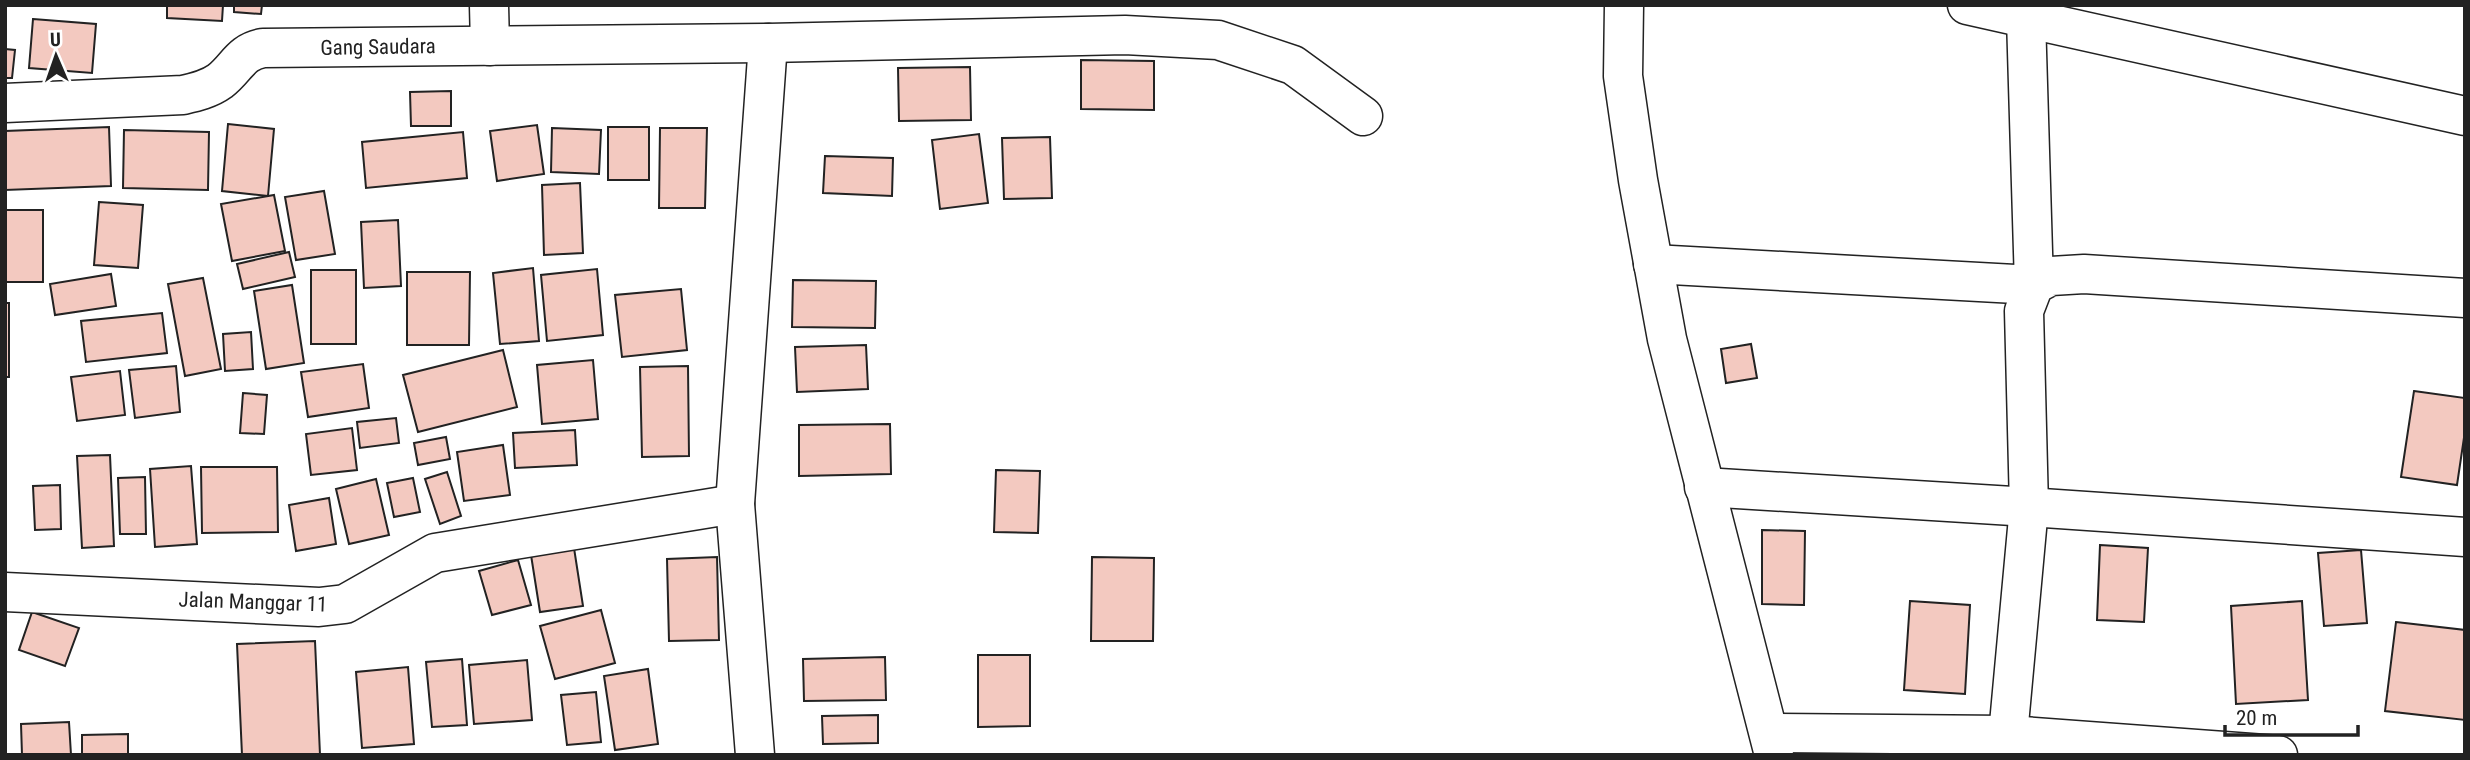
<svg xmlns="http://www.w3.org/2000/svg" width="2470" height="760" viewBox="0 0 2470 760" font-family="'Roboto Condensed',sans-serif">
  <rect width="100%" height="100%" fill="#fff"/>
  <!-- building -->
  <g fill="#f3c9c0" stroke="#222" stroke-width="2">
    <polygon points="167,5 223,5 222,21 167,18"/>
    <polygon points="234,5 262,5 261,14 234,12"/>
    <polygon points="33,19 96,24 92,73 29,68"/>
    <polygon points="5,49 15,50 12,78 5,78"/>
    <polygon points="1081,60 1154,61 1154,110 1081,109"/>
    <polygon points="970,67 971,120 899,121 898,68"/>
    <polygon points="451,91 451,126 411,126 410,92"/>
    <polygon points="228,124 274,129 268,196 222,191"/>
    <polygon points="537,125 544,174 497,181 490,131"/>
    <polygon points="109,127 111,186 5,190 5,131"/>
    <rect x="608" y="127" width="41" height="53"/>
    <polygon points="552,128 601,130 599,174 551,172"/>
    <polygon points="660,128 707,128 705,208 659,208"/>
    <polygon points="124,130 209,132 208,190 123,188"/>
    <polygon points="463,132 467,178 366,188 362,142"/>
    <polygon points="979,134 988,203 940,209 932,140"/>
    <polygon points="1050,137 1052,198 1004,199 1002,138"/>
    <polygon points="825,156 893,158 892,196 823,193"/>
    <polygon points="580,183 583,253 544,255 542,185"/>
    <polygon points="324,191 335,254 296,260 285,197"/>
    <polygon points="274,195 285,251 232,261 221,204"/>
    <polygon points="99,202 143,205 138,268 94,265"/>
    <polygon points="5,210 43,210 43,282 6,282"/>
    <polygon points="398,220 401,286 364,288 361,222"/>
    <polygon points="289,252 295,277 243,289 237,264"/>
    <polygon points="533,268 539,341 500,344 493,273"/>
    <polygon points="597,269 603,335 547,341 541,275"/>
    <rect x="311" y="270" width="45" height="74"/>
    <polygon points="407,272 470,272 469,345 407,345"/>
    <polygon points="111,274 116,306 55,315 50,284"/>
    <polygon points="203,278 221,369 185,376 168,284"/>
    <polygon points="793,280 876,281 875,328 792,327"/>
    <polygon points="292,285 304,363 266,369 254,291"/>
    <polygon points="681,289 687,350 622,357 615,295"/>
    <rect x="5" y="303" width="4" height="74"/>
    <polygon points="162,313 167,353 86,362 81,321"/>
    <polygon points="251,332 253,369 225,371 223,334"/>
    <polygon points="1751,344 1757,378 1726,383 1721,349"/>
    <polygon points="866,345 868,389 797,392 795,347"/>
    <polygon points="503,350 517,407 418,432 403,375"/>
    <polygon points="593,360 598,419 542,424 537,365"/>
    <polygon points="363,364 369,408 308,417 301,372"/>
    <polygon points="176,366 180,412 135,418 129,370"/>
    <polygon points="688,366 689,456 642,457 640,367"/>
    <polygon points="120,371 125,415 77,421 71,377"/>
    <polygon points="2414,391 2465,398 2465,431 2457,485 2401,477"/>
    <polygon points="243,393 267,395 264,434 240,433"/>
    <polygon points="396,418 399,443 360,448 357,422"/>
    <polygon points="890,424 891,474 799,476 799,425"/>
    <polygon points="352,428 357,470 311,475 306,434"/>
    <polygon points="575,430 577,465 515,468 513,433"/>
    <polygon points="446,437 450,459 418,465 414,443"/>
    <polygon points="503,445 510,495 464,501 457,452"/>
    <polygon points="110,455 114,546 82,548 77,456"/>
    <polygon points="191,466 197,544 155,547 150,469"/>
    <polygon points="201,467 277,467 278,532 202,533"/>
    <polygon points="996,470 1040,471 1038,533 994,532"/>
    <polygon points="447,472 461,516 440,524 425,479"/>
    <polygon points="145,477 146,534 120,534 118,478"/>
    <polygon points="413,478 420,512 394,517 387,483"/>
    <polygon points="376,479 389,535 349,544 336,489"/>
    <polygon points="60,485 61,529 35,530 33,486"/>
    <polygon points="329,498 336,544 296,551 289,505"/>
    <polygon points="1762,530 1805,531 1804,605 1762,604"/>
    <polygon points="2100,545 2148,548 2144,622 2097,620"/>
    <polygon points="574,548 583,606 540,612 531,555"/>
    <polygon points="2361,550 2367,623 2324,626 2318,553"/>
    <polygon points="717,557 719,640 669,641 667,559"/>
    <polygon points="1092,557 1154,558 1153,641 1091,641"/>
    <polygon points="518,560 531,605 492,615 479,571"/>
    <polygon points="1910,601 1970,605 1965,694 1904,690"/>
    <polygon points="2302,601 2308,700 2236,704 2231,606"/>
    <polygon points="601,610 615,663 555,679 540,626"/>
    <polygon points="32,612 79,628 65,666 19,650"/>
    <polygon points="2396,622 2465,630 2465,720 2385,711"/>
    <polygon points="315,641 320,755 242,755 237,644"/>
    <polygon points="978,655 1030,655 1030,726 978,727"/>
    <polygon points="885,657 886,700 804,701 803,659"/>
    <polygon points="462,659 467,725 432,727 426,662"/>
    <polygon points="527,660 532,720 474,724 469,665"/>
    <polygon points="408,667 414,744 362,748 356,672"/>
    <polygon points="648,669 658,744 615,750 604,676"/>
    <polygon points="596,692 601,742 567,745 561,695"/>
    <polygon points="878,715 878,743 823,744 822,716"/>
    <polygon points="69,722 71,755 22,755 21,724"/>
    <polygon points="128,734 128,755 82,755 82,735"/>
  </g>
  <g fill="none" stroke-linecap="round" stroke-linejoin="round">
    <defs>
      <g id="minor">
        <polyline points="489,5 490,46"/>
        <polyline points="1624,5 1623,76 1638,180 1667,339 1774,755"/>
        <polyline points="1967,5 2465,116"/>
        <path d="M5,103L183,95C196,92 209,89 220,81C237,68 240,52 263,48L768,43L1125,35L1218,40L1293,65L1363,116"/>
        <polyline points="1653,264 2034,285 2026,18"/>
        <polyline points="1704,487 2029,507 2465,537"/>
        <polyline points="5,592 319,607 345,604 435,553 735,504"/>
        <polyline points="1769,733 2008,735 2278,755"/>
        <polyline points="2008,735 2029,507 2024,311 2034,285 2051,276 2084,274 2465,298"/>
        <polyline points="755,755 735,504 768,43"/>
      </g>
    </defs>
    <!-- minor casing -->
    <use href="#minor" stroke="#222" stroke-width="41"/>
    <!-- minor -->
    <use href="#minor" stroke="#fff" stroke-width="38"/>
  </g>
  <g text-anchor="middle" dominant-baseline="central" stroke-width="5" stroke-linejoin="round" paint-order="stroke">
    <!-- street labels -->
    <g font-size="21" fill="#222" stroke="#fff">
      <text transform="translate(378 47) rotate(-1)">Gang Saudara</text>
      <text transform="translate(253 602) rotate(2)">Jalan Manggar 11</text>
    </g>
  </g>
  <!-- border -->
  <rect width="2470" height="760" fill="none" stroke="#222222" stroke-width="14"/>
  <!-- north arrow -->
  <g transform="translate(56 56) rotate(358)" stroke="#ffffff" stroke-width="5" paint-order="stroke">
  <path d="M0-5L12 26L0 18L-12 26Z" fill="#222222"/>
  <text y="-10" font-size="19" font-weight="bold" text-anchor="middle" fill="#222222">U</text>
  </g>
  <!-- scale -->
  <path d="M2225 725v10h133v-10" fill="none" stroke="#222222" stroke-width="3.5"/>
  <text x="2236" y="725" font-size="21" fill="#222222" stroke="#ffffff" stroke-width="5" paint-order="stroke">20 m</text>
</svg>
